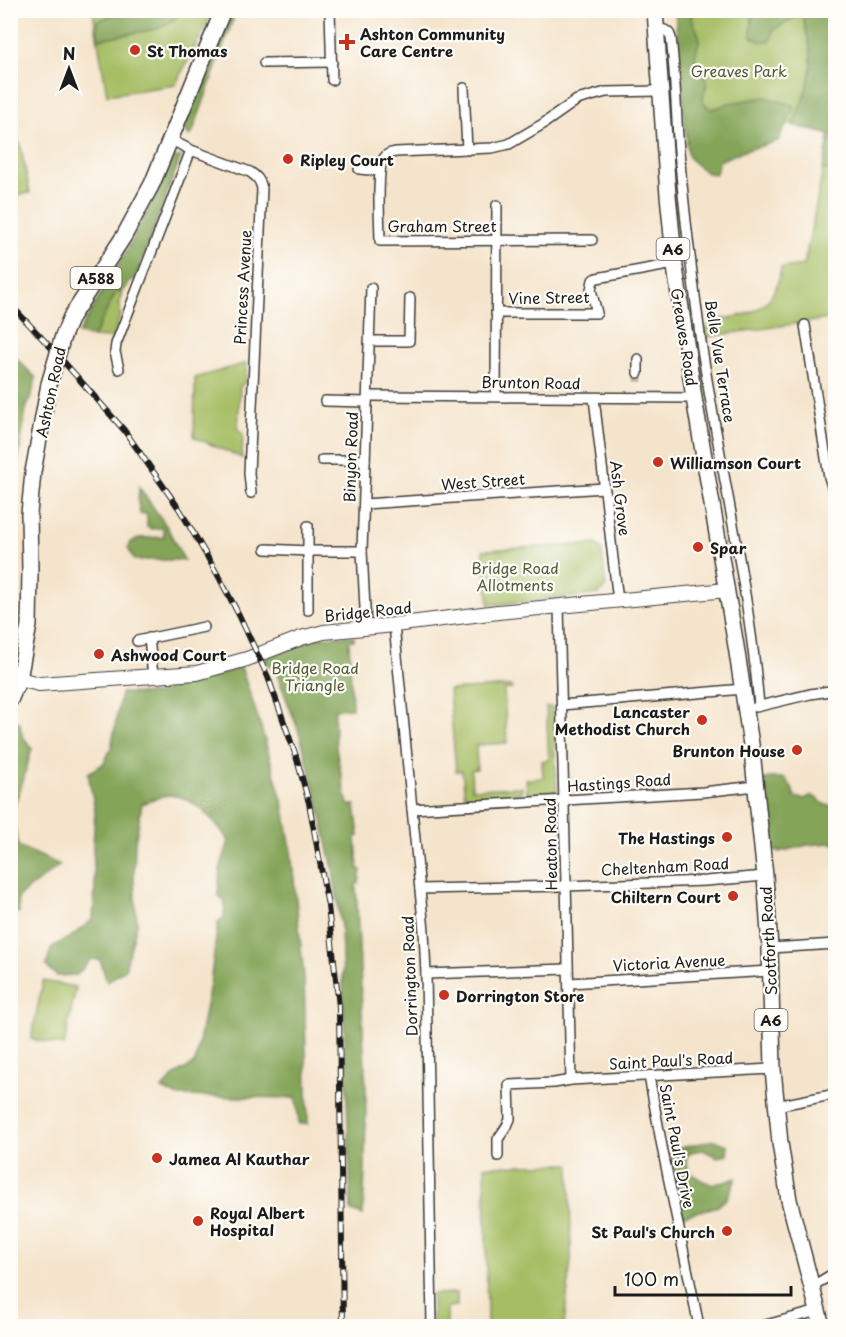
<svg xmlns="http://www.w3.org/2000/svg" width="846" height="1337" viewBox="0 0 846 1337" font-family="'Playpen Sans',sans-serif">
  <rect width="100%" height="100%" fill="#fdfcf7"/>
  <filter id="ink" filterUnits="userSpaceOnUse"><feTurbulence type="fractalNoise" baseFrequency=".0167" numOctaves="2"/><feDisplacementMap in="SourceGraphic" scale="12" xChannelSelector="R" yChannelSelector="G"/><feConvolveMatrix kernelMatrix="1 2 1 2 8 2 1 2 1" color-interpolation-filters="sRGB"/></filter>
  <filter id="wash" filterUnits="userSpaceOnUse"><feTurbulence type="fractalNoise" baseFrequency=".008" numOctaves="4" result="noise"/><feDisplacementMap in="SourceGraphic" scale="24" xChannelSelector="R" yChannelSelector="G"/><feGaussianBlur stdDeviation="1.35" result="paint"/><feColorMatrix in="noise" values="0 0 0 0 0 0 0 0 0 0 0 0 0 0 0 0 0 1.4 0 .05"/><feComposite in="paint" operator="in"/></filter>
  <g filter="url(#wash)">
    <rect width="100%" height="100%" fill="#f5e4cc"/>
    <!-- green -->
    <g fill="#a6bd63" stroke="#616c40" stroke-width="1.5">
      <polygon points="101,10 213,11 207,24 175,85 107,95 93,12"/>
      <path d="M675,11H835V318L705,337L704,329L711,324V320C750,317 774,311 781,268L804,265L830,135L792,125L686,134Z"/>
      <polygon points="20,143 30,193 11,197 11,145"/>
      <path d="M117,290L121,293C121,302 118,307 121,315L112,338L93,337Z"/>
      <polygon points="246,363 246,381 240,387 238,430 243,434 242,458 194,437 195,378"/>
      <polygon points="596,544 602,551 606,586 599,594 489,605 483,550"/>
      <polygon points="511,686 512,689 504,690 507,743 476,745 477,769 471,770 472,789 522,787 521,793 465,798 462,771 456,771 449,690"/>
      <polygon points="546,707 552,707 557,791 527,793 526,779 543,778 542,761 549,760"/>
      <polygon points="43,981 76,987 64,1046 31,1039"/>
      <polygon points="570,1164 571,1259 564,1326 487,1326 485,1166"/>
      <polygon points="457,1293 457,1306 447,1307 447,1326 432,1326 432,1294"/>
    </g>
    <!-- forest -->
    <g fill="#84a459" stroke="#50603a" stroke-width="1.5">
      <polygon points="125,10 178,10 178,11 175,19 157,29 98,39 97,21"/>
      <polygon points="232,11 236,11 192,134 189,136 187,132 183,131"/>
      <path d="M675,11H691C690,23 698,27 699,37C700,47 692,54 697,64C699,70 707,72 707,80C708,92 695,99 711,109L719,107L729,103L766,97L795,106L778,141L738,153L719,161L716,174L707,173L691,160L688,155Z"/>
      <path d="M755,11H835V171L833,172L823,169L830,134L792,125C801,106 813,77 811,56C810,42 805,28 802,14L774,29L770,41C761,42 756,42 751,35L752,16Z"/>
      <polygon points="172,156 176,158 181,156 137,274 135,279 129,282 121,293 117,290 93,337 78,334 130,244 158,191"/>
      <polygon points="11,353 36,378 32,394 26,409 11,507 10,403 14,397 15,368 11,363"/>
      <polygon points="139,487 167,527 184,560 134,560 128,548 130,542 140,538 164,537 163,528 151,529 147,527 147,514 140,514 138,502"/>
      <path d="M346,636L354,637V640L349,641L352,708L335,709C332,742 341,773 348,805H355L359,836L356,837L358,868L361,870L359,883L356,884L366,1090L365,1171L363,1215L351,1211L341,928L333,869L315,790L299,732L276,672L267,663L265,659L316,637Z"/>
      <path d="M241,667L261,727L284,807L291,850L304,977L308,1124H299L296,1098L177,1096L162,1089L175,1075L195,1063L210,984L218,922L224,917L225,902L218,895L220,869L229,841C214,821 196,797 170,795C162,795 150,801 142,804L135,843L134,880L137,924L125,969L107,982L100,960L91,959L77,975L57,976L46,966L52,947L72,936L93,919L95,886L93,847L95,810L88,773L103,764L111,749L121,693L156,694L169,685L217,675Z"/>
      <path d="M15,721L20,723C20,733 24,741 32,748L23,781L12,812L18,846L60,865L18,897L19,913L10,912V742L14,736L11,734V727Z"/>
      <polygon points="769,778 785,778 792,788 795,797 804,799 812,795 826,805 835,807 835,844 831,843 808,845 779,852 769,850 762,781"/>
      <path d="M714,1140L728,1145L727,1155L717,1157L703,1150L691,1152L687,1157L688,1170C706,1186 713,1187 736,1178L727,1198L718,1206L683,1216L672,1150Z"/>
    </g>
  </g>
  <g filter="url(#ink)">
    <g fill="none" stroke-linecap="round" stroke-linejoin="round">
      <!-- street-tunnel -->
      <polyline stroke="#cabca9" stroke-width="9" stroke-dasharray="9 4.5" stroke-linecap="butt" points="638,373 638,386"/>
      <defs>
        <g id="street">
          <polyline points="330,10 332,80"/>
          <path d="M656,29C664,29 669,30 671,38C675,72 676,105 678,138C683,206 692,275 701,342C719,463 749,585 759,706"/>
          <polyline points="264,63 332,62"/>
          <polyline points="464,88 467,150"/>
          <path d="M171,140L191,150L250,172C257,177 260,180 262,188L249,473L251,493"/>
          <polyline points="359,169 380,171"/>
          <path d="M592,240L380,241C380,226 376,168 384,158C387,153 391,153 396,152L492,148L509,144L543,124L577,100L606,92L660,91"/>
          <polyline points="496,313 597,313 591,290 593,280 597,278 674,264"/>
          <polyline points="805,325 829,477 836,498"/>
          <polyline points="370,341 409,341 410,298"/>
          <polyline points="638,359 638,373"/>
          <polyline points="119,369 115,352 116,344 191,150"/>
          <polyline points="368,396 694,398"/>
          <polyline points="496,396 497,205"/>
          <polyline points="594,398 618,601"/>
          <polyline points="325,401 367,402"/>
          <polyline points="322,460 365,460"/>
          <polyline points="364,504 604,488"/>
          <polyline points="308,526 308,610"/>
          <polyline points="266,549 308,551 362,551"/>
          <polyline points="559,607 571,1080"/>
          <polyline points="394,625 424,931 426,974 432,1326"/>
          <polyline points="366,627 362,551 371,288"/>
          <polyline points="149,638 153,676"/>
          <polyline points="137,641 204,627"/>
          <polyline points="562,705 743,689"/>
          <polyline points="756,707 810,694 836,690"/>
          <polyline points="412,809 703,792 756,786"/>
          <polyline points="420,889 566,886 706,881 765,876"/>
          <polyline points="770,948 836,944"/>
          <polyline points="426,974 568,969"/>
          <polyline points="569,983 770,971"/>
          <polyline points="649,1076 663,1152 699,1326"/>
          <polyline points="776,1106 836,1094"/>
          <polyline points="498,1156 498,1139 507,1126 510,1119 509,1085 554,1083 571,1080 773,1069"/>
          <polyline points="811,1287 836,1272"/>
          <polyline points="762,1326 818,1311"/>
        </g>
        <polyline id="secondary" points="19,679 39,684 197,673 247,659 301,638 324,632 394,625 498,612 727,590"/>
        <g id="primary">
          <polyline points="655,10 668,195 675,267 694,398 736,646 752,751 765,876 770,948 773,1069 780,1143 789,1200 822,1326"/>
          <polyline points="63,336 71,317 124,236 152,184 223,10"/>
          <polyline points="10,700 19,679 29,625 30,571 29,514 33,472 49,384"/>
        </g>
      </defs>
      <!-- street casing -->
      <use href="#street" stroke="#3d3a36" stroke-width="12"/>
      <!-- secondary casing -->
      <use href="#secondary" stroke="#3d3a36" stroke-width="16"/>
      <!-- primary casing -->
      <use href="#primary" stroke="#3d3a36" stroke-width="18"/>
      <!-- street -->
      <use href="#street" stroke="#fff" stroke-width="9"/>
      <!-- secondary -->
      <use href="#secondary" stroke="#fff" stroke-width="14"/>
      <!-- primary -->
      <use href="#primary" stroke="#fff" stroke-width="15"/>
      <defs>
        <polyline id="rail" points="10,304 56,353 124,430 180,510 219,577 239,615 268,677 296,756 309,803 328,906 339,1007 343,1326"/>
      </defs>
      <!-- rail casing -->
      <use href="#rail" stroke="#1c1c1c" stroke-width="6"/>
      <!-- rail -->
      <use href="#rail" stroke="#fdfcf7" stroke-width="4" stroke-dasharray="11" stroke-linecap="butt"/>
      <defs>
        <polyline id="primary-bridge" points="49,384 63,336"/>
      </defs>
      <!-- primary-bridge casing -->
      <use href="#primary-bridge" stroke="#3d3a36" stroke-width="18" stroke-linecap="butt"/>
      <!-- primary-bridge -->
      <use href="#primary-bridge" stroke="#fff" stroke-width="15"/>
    </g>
  </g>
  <!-- markers -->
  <g fill="#c8321e" stroke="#fdfcf7" stroke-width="2">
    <path d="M344 33h6v6h6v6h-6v6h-6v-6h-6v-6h6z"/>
    <circle cx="135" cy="50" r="6"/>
    <circle cx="288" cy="159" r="6"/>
    <circle cx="658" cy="462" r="6"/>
    <circle cx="698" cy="547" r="6"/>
    <circle cx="99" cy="654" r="6"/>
    <circle cx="702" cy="720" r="6"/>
    <circle cx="797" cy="750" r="6"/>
    <circle cx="727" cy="837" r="6"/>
    <circle cx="733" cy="896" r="6"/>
    <circle cx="444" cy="995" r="6"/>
    <circle cx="157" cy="1158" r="6"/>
    <circle cx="198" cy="1221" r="6"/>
    <circle cx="727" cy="1231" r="6"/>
  </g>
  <g text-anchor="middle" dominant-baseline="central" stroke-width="4.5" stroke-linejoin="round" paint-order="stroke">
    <!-- shield labels -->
    <g fill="#fdfcf7" stroke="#605f5e" stroke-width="1.5">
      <rect x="656.5" y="238" width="33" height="22" rx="4.5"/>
      <rect x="70.5" y="267" width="51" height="22" rx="4.5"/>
      <rect x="754.5" y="1009" width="33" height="22" rx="4.5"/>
    </g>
    <g font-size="14" font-weight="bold" fill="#1c1c1c">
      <text x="673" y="249">A6</text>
      <text x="96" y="278">A588</text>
      <text x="771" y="1020">A6</text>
    </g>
    <!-- poi labels -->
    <g font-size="15" font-weight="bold" fill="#1c1c1c" stroke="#fdfcf7" text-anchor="start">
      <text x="360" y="33">Ashton Community<tspan x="360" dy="17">Care Centre</tspan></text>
      <text x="147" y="50">St Thomas</text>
      <text x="300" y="159">Ripley Court</text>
      <text x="670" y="462">Williamson Court</text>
      <text x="710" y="547">Spar</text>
      <text x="111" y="654">Ashwood Court</text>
      <text x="690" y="711" text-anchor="end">Lancaster<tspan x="690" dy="17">Methodist Church</tspan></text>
      <text x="785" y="750" text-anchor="end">Brunton House</text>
      <text x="715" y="837" text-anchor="end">The Hastings</text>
      <text x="721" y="896" text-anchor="end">Chiltern Court</text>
      <text x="456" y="995">Dorrington Store</text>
      <text x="169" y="1158">Jamea Al Kauthar</text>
      <text x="210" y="1212">Royal Albert<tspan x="210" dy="17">Hospital</tspan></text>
      <text x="715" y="1231" text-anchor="end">St Paul's Church</text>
    </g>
    <!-- park labels -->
    <g font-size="15" fill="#535c38" stroke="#fdfcf7">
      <text x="739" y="70">Greaves Park</text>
      <text x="515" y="567">Bridge Road<tspan x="515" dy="17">Allotments</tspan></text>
      <text x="315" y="667">Bridge Road<tspan x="315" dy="17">Triangle</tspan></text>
    </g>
    <!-- street labels -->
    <g font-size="15" fill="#1c1c1c" stroke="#fdfcf7">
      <text x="442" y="225">Graham Street</text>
      <text transform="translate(242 287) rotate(-87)">Princess Avenue</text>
      <text transform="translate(549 297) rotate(-1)">Vine Street</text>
      <text transform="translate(685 337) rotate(81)">Greaves Road</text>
      <text transform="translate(721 361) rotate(81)">Belle Vue Terrace</text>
      <text transform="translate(531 382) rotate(1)">Brunton Road</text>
      <text transform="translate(50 392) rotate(-78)">Ashton Road</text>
      <text transform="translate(350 457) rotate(-88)">Binyon Road</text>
      <text transform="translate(483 481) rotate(-4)">West Street</text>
      <text transform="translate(621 498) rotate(83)">Ash Grove</text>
      <text transform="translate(368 611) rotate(-6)">Bridge Road</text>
      <text transform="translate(619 782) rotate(-4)">Hastings Road</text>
      <text transform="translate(550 844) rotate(-91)">Heaton Road</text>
      <text transform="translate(665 866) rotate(-3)">Cheltenham Road</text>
      <text transform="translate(768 941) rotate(-93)">Scotforth Road</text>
      <text transform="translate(669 962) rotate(-3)">Victoria Avenue</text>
      <text transform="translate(409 976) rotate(-92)">Dorrington Road</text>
      <text transform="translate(671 1060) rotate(-3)">Saint Paul's Road</text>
      <text transform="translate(678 1146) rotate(79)">Saint Paul's Drive</text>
    </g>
  </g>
  <!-- margin -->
  <rect width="846" height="1337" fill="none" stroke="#fdfcf7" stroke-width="36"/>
  <!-- north arrow -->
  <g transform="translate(69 69)" stroke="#fdfcf7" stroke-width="4.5" paint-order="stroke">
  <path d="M0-4.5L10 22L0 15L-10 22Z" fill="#1c1c1c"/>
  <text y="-9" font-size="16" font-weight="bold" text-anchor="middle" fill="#1c1c1c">N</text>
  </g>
  <!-- scale -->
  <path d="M615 1286v9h176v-9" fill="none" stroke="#1c1c1c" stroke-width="3"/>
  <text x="624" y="1286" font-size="18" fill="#1c1c1c" stroke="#fdfcf7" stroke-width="4.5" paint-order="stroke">100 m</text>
</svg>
